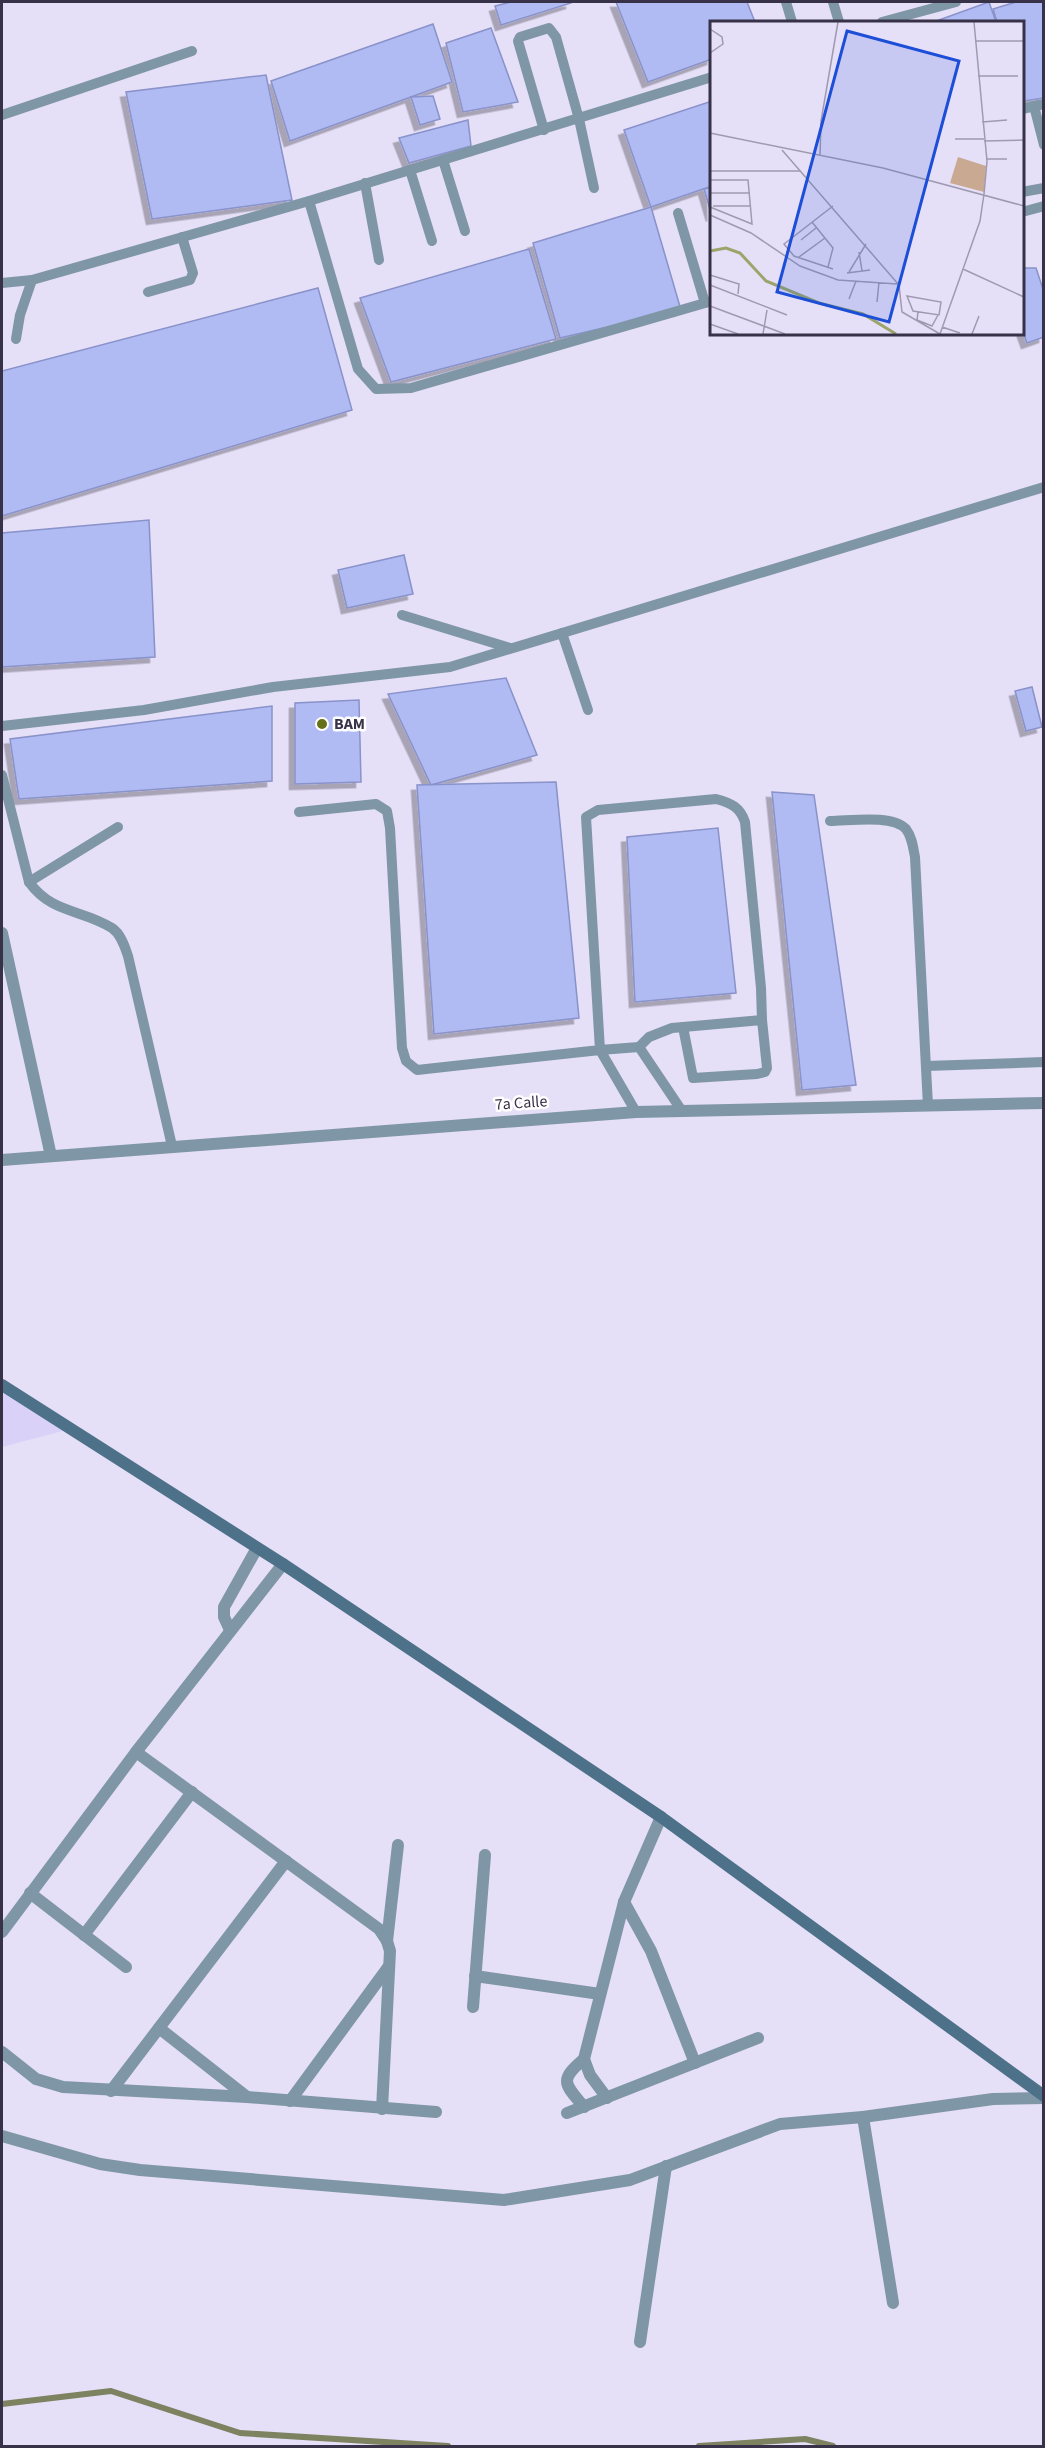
<svg xmlns="http://www.w3.org/2000/svg" width="1045" height="2448" viewBox="0 0 1045 2448" font-family="'Source Sans 3',sans-serif">
  <defs>
    <filter id="shadow"><feDropShadow dx="-5.5" dy="5.5" stdDeviation="0" flood-color="#0004"/></filter>
  </defs>
  <rect width="100%" height="100%" fill="#e5dff7"/>
  <!-- built -->
  <polygon fill="#dad1f8" points="2,1391 66,1430 2,1447"/>
  <g fill="none" stroke-linecap="round" stroke-linejoin="round">
    <!-- stream -->
    <g stroke="#7d8261" stroke-width="6">
      <polyline points="2,2404 111,2391 240,2433 448,2446"/>
      <polyline points="699,2446 805,2439 833,2446"/>
    </g>
  </g>
  <!-- building -->
  <g fill="#b0baf3" stroke="#8992c9" stroke-width="1.5" filter="url(#shadow)">
    <polygon points="511,2 571,2 571,3 501,25 495,6"/>
    <polygon points="616,2 747,2 755,22 712,22 712,59 648,82"/>
    <polygon points="989,2 996,22 937,22 936,21"/>
    <polygon points="1016,2 1044,2 1044,98 1024,101 1022,22 997,22 993,9"/>
    <polygon points="433,24 452,82 290,141 271,81"/>
    <polygon points="491,28 518,102 463,112 446,43"/>
    <polygon points="266,75 292,200 152,219 126,92"/>
    <polygon points="433,96 440,119 420,125 411,97"/>
    <polygon points="712,101 712,186 651,207 624,130"/>
    <polygon points="468,120 471,146 409,163 399,138"/>
    <polygon points="712,187 712,216 704,189"/>
    <polygon points="651,207 681,310 560,338 533,243"/>
    <polygon points="529,249 556,339 391,382 360,298"/>
    <polygon points="1025,268 1036,268 1044,292 1044,337 1027,343 1022,329 1022,269"/>
    <polygon points="318,288 352,410 2,516 2,371"/>
    <polygon points="149,520 155,657 2,667 2,533"/>
    <polygon points="404,555 413,594 347,608 338,570"/>
    <polygon points="506,678 537,755 431,785 388,694"/>
    <polygon points="1032,687 1042,727 1026,731 1015,691"/>
    <polygon points="359,700 361,782 295,784 295,703"/>
    <polygon points="272,706 272,781 19,799 10,739"/>
    <polygon points="556,782 579,1018 434,1034 417,785"/>
    <polygon points="772,792 814,795 856,1085 802,1090"/>
    <polygon points="718,828 736,993 635,1002 627,837"/>
  </g>
  <g fill="none" stroke-linecap="round" stroke-linejoin="round">
    <!-- lane -->
    <g stroke="#7e96a6" stroke-width="10">
      <polyline points="786,2 792,22"/>
      <polyline points="833,2 839,22"/>
      <polyline points="882,22 956,2"/>
      <polyline points="1034,106 1044,145"/>
      <polyline points="1022,109 1044,104"/>
      <polyline points="2,115 192,51"/>
      <polyline points="544,130 518,41 520,37 549,28 556,37 579,119 594,188"/>
      <polyline points="443,160 465,231"/>
      <polyline points="410,170 432,241"/>
      <polyline points="365,183 379,260"/>
      <polyline points="1022,192 1044,188"/>
      <polyline points="309,201 358,369 376,389 411,388 712,301"/>
      <polyline points="1022,212 1044,206"/>
      <polyline points="678,213 705,303"/>
      <polyline points="2,283 32,280 309,201 712,77"/>
      <polyline points="148,292 190,280 193,273 182,237"/>
      <polyline points="16,339 20,315 32,280"/>
      <polyline points="402,615 510,648"/>
      <polyline points="562,633 588,710"/>
      <polyline points="2,726 144,710 273,687 450,667 1044,487"/>
      <path d="M2,775L29,882C52,914 82,909 112,928C121,934 125,947 128,956L172,1146"/>
      <path d="M299,812L376,804L387,811L390,828L402,1048L406,1061L417,1070L600,1050L586,817L598,810L716,799C731,803 740,807 745,822L761,988L762,1020L672,1028L649,1037L639,1047L600,1050L636,1112"/>
      <path d="M830,821C849,821 892,814 906,829C912,837 913,847 915,857L928,1106"/>
      <polyline points="29,882 118,827"/>
      <polyline points="683,1027 693,1078 757,1074 765,1072 767,1068 762,1020"/>
      <polyline points="639,1047 682,1111"/>
      <polyline points="926,1066 1044,1062"/>
    </g>
    <!-- street -->
    <g stroke="#7e96a6" stroke-width="12">
      <polyline points="2,933 51,1156"/>
      <polyline points="2,1160 636,1112 1044,1103"/>
      <polyline points="230,1630 224,1617 224,1607 257,1548"/>
      <polyline points="136,1752 379,1929 387,1941 390,1951 382,2109"/>
      <polyline points="30,1893 126,1967"/>
      <polyline points="624,1902 651,1951 695,2063"/>
      <polyline points="2,1932 136,1752 283,1564"/>
      <polyline points="84,1935 192,1792"/>
      <polyline points="387,1941 398,1845"/>
      <polyline points="475,1976 600,1994"/>
      <polyline points="473,2007 485,1855"/>
      <polyline points="159,2028 247,2097"/>
      <polyline points="2,2052 36,2079 63,2087 247,2097 436,2112"/>
      <path d="M584,2059C558,2081 565,2084 584,2107"/>
      <polyline points="111,2091 286,1861"/>
      <polyline points="607,2098 590,2075 584,2059 624,1902 661,1817"/>
      <polyline points="290,2101 389,1966"/>
      <polyline points="567,2113 758,2038"/>
      <polyline points="863,2117 893,2303"/>
      <polyline points="2,2136 100,2164 140,2170 504,2200 630,2180 780,2124 863,2117 993,2099 1044,2098"/>
      <polyline points="640,2342 666,2166"/>
    </g>
    <!-- secondary -->
    <polyline stroke="#4c7188" stroke-width="12" points="2,1385 283,1564 661,1817 1044,2096"/>
  </g>
  <!-- markers -->
  <circle fill="#657019" stroke="#fff" stroke-width="2" cx="322" cy="724" r="6"/>
  <g text-anchor="middle" dominant-baseline="central" stroke-width="5" stroke-linejoin="round" paint-order="stroke">
    <!-- poi labels -->
    <g font-size="16" font-weight="bold" fill="#383249" stroke="#fff" text-anchor="start">
      <text x="334" y="724">BAM</text>
    </g>
    <!-- street labels -->
    <g font-size="16" fill="#383249" stroke="#fff">
      <text transform="translate(521 1103) rotate(-4)">7a Calle</text>
    </g>
  </g>
  <!-- overview -->
  <g transform="translate(710 21)">
    <rect width="314" height="314" fill="#e5dff7"/>
    <path d="M248,136L276,145L274,171L240,162Z" fill="#caa992"/>
    <path fill="none" stroke="#9ba56b" stroke-width="3" d="M0,230L16,227L30,232L56,260L109,282L153,293L186,313"/>
    <path fill="none" stroke="#a09ab1" stroke-width="1.5" d="M0,8L12,16L13,23L0,32M265,20H314M268,55H308M272,101L297,99M0,112L173,147L314,185M245,118H274M274,120L314,119M72,129L189,264L192,291L230,313M110,135L111,100L128,1M276,138H297M0,150H91M0,159H38L42,203L0,186M0,172H40M3,185H41M123,185L74,223L84,235L123,248M0,194L41,212L90,245L128,259L187,263M102,201L123,227L118,246M91,219L106,207M149,231L152,250M89,236L115,217M253,248L314,276M139,251L156,223M137,252L160,249M0,254L29,263L28,273M0,264L77,294M197,275L231,281L229,294L203,290ZM139,278L146,260M167,281L169,261M0,285L75,313M208,291L207,299L222,305L228,294M0,303L28,313M232,306L250,312M53,313L57,289M230,313L270,200L274,173L277,140L264,1M262,313L269,295"/>
    <path fill="#1d4ed8" fill-opacity="0.15" stroke="#1d4ed8" stroke-width="3" d="M137,10L249,40L179,301L67,271Z"/>
    <rect width="314" height="314" fill="none" stroke="#383249" stroke-width="3"/>
  </g>
  <!-- border -->
  <rect width="1045" height="2448" fill="none" stroke="#383249" stroke-width="6"/>
</svg>
